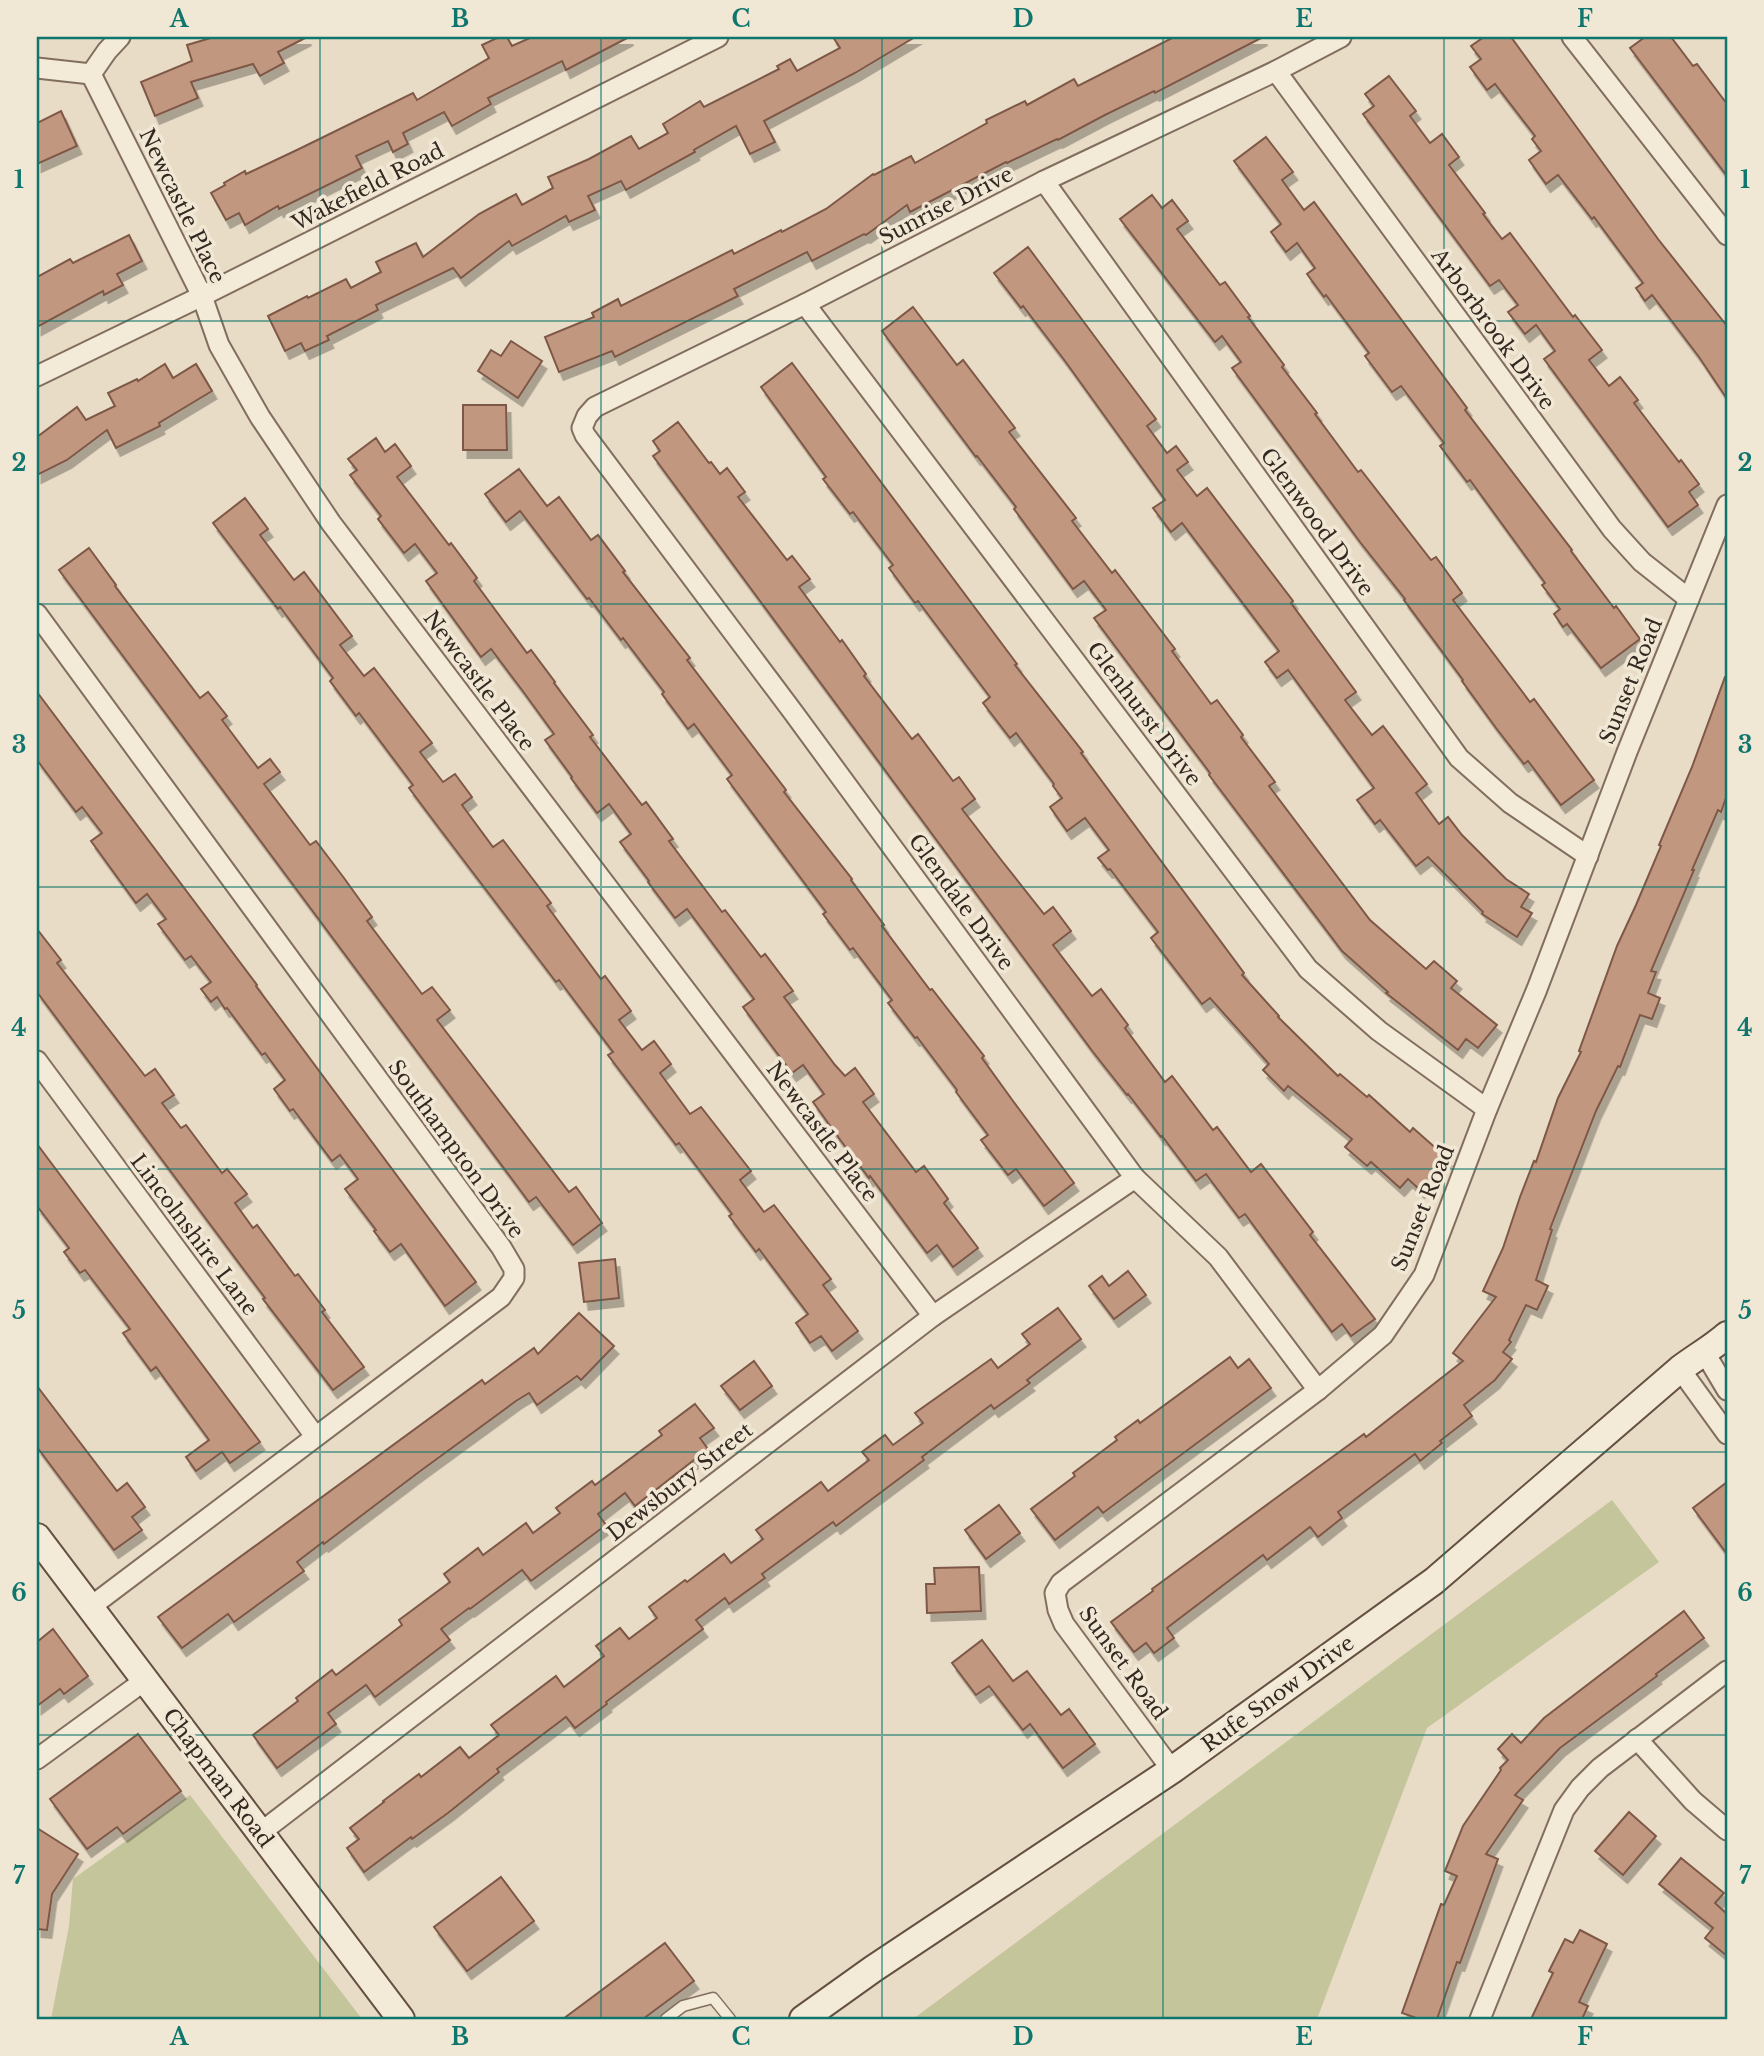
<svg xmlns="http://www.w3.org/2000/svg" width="1764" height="2056" viewBox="0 0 1764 2056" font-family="'Libre Baskerville',serif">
  <defs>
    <filter id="shadow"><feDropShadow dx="4.5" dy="8" stdDeviation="0" flood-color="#0004"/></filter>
  </defs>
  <rect width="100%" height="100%" fill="#e9dcc6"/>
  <!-- green -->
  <g fill="#c4c59b">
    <polygon points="1612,1500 1659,1562 1427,1728 1317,2019 913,2019"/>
    <polygon points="190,1795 362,2019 51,2019 69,1926 73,1879"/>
  </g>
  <!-- building -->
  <g fill="#c29780" stroke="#7e5847" stroke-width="2" filter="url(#shadow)">
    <polygon points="214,37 307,37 278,52 284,63 260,76 253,64 191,82 198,98 155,116 141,82 192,61 187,45"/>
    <polygon points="499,37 507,37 512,46 532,37 629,37 566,70 562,61 488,98 491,104 452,126 444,112 403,133 408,144 393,152 388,141 356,156 362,168 279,209 278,206 245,225 239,213 226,220 211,193 225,185 224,183 245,171 246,174 299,149 413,93 417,100 489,58 482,45"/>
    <polygon points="833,37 915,37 855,73 764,121 775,142 750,154 736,126 694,150 695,152 626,190 621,181 588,196 595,210 569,222 566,216 512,246 509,241 461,278 453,268 376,305 378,310 327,336 329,340 305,351 301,343 285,351 268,316 307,296 308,298 346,279 351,288 381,272 376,262 416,243 423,257 479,214 516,194 522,205 553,188 548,177 589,159 631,136 639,149 668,133 663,124 700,101 704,107 779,69 777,66 790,59 797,71 840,48"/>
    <polygon points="1174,37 1263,37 1155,93 1154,91 1105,115 1058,140 1057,139 1007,163 1006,162 910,212 907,205 866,235 864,234 812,261 807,252 734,289 738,296 615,357 612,351 559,372 545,337 594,317 592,313 618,299 621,306 732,250 734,254 781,230 782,232 826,209 873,174 874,175 911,156 915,163 987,123 986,120 1025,101 1027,105 1074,79 1078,86"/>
    <polygon points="1484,37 1511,37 1658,239 1727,326 1727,399 1699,357 1652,295 1645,301 1636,288 1643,283 1594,217 1592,219 1558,175 1546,184 1529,160 1541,151 1532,139 1535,136 1495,84 1487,90 1470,67 1481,59 1471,46"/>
    <polygon points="1645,37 1671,37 1693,66 1697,64 1727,104 1727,176 1630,48"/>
    <polygon points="1389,76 1416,111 1410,116 1430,143 1442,134 1459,157 1449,165 1485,213 1483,214 1502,239 1510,233 1573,317 1575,315 1602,350 1589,360 1609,386 1620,377 1638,400 1634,403 1679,462 1681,460 1699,484 1689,492 1698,505 1668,527 1544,359 1555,351 1536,325 1525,334 1508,312 1518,305 1499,280 1490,286 1363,114 1374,106 1365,94"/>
    <polygon points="61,111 77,146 37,164 37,123"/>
    <polygon points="1266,137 1293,172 1282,180 1304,210 1314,202 1467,408 1465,410 1572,550 1571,551 1614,608 1616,606 1640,639 1601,668 1567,624 1563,627 1554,614 1560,609 1542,585 1545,583 1470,480 1467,482 1440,446 1444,443 1401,386 1392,392 1365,356 1369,353 1326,295 1324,297 1307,274 1315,268 1297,243 1286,252 1271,232 1281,224 1234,161"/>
    <polygon points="1152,195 1162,208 1172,200 1188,221 1177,229 1220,285 1225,282 1250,316 1248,317 1284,365 1282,367 1317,413 1315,414 1358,472 1361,470 1431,560 1436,557 1462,593 1453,600 1530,702 1534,699 1594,780 1561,805 1528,761 1524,764 1496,728 1462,681 1463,680 1404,600 1405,599 1360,542 1232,368 1241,362 1222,336 1215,342 1120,219"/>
    <polygon points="129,235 142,261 117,274 123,285 104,295 103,291 37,327 37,277 70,259 73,263"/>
    <polygon points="1028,247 1156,419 1147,426 1167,453 1176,446 1188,462 1177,470 1197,496 1207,488 1293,601 1291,603 1356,692 1345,700 1372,735 1383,726 1427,784 1416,793 1439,824 1448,817 1462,835 1506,879 1529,894 1521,907 1532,913 1517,937 1482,914 1483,912 1428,857 1416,866 1380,820 1375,824 1357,800 1374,788 1288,670 1277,678 1265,662 1279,651 1182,523 1171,532 1153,508 1165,500 1065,361 1023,306 1021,308 994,273"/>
    <polygon points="913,307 957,365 963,360 1015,428 1009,432 1076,518 1072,521 1112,573 1115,570 1175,649 1172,651 1211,704 1217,700 1243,735 1241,737 1275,782 1269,786 1370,920 1426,969 1434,961 1457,981 1451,988 1497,1025 1478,1048 1466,1039 1458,1050 1386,993 1388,992 1342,951 1209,775 1210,773 1094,618 1106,610 1084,581 1073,589 1014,509 1016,507 977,456 976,457 882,331"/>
    <polygon points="511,341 542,361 518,398 478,371 491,350 501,356"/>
    <polygon points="792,363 1017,664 1015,665 1083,752 1081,753 1244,973 1242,975 1279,1016 1278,1017 1338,1076 1340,1074 1367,1097 1369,1095 1410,1132 1413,1128 1447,1158 1420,1190 1408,1179 1400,1188 1371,1162 1367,1166 1345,1147 1352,1139 1288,1086 1284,1091 1263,1070 1269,1064 1210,998 1202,1004 1151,938 1158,932 1110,869 1108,870 1098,858 1109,850 1085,818 1067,831 1050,807 1062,798 1053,786 1054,784 1016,733 1010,738 983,703 990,697 918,601 915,603 889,568 893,565 853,512 850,514 823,479 826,477 761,387"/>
    <polygon points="165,364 173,378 196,364 212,391 159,423 160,426 116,448 107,430 67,460 37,475 37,437 77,407 86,420 115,406 108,393 137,379 138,381"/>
    <polygon points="463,405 506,405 507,450 463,450"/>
    <polygon points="678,422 709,463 711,462 720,474 727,468 745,492 738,497 787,560 792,556 810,579 799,587 840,642 842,640 866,674 864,676 912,739 918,734 953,781 959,777 975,799 962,809 1002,861 1044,914 1053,907 1071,931 1053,945 1092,996 1101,989 1128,1025 1125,1028 1165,1082 1172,1076 1213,1130 1217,1127 1251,1172 1261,1164 1313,1232 1310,1235 1375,1319 1351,1336 1342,1324 1332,1332 1245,1214 1239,1218 1206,1174 1196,1181 1162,1136 1161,1137 1128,1094 1127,1095 1093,1052 653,456 660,451 653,441"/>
    <polygon points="376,438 385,452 395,444 411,466 397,477 449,545 451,543 477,578 474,581 527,653 531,650 555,682 554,683 593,735 590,737 642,805 646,802 673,839 669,841 722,912 725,910 761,957 765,954 793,991 784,997 835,1065 845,1076 855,1068 874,1094 863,1102 916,1172 924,1166 948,1199 944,1203 978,1248 953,1267 937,1245 927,1253 870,1176 869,1178 841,1141 813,1102 824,1094 803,1065 792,1073 765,1037 743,1007 754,999 687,909 675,918 648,882 649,881 620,842 631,834 609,804 597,813 571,778 572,777 545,740 554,734 522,690 491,649 481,657 426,581 437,573 415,544 404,553 378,519 381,516 350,475 357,470 348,459"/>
    <polygon points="519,469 547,506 559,497 591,540 598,535 625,571 623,572 690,658 687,660 786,790 784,792 852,879 851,880 884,925 882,926 930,990 932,989 984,1056 982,1058 1013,1101 1074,1183 1044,1206 1016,1169 1008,1175 981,1140 988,1135 956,1092 957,1090 917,1037 915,1038 888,1003 892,1000 853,948 850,950 823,914 826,912 727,779 732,775 694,724 688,729 662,694 664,692 623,638 621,640 589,598 587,599 520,511 506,522 485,494"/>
    <polygon points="245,498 268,529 260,535 294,580 304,572 352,636 340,645 364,676 374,668 432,743 420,752 443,782 455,774 472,797 462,805 493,847 503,840 551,903 547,906 601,979 605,976 631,1011 619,1020 642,1050 654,1041 671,1064 660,1073 690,1114 701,1107 751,1171 740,1180 764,1212 774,1205 831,1279 823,1285 858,1331 832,1351 821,1336 810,1343 796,1323 808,1314 759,1249 756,1252 729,1216 732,1214 679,1143 676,1145 608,1055 613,1052 559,980 556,982 436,824 409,788 413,785 359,713 356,716 330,681 333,678 280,607 278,609 213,523"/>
    <polygon points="89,548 116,585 115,586 200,698 208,692 227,716 222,720 258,768 270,759 280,772 264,784 310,845 316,841 344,878 372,917 367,921 422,994 432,987 450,1010 437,1020 569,1192 576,1187 602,1223 573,1245 536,1197 529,1202 59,570"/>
    <polygon points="1725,677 1727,677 1727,795 1721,812 1718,810 1692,870 1694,870 1651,971 1656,972 1648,993 1660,998 1652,1019 1640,1015 1620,1067 1618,1066 1596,1111 1550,1229 1552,1230 1536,1280 1548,1286 1537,1310 1526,1305 1509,1340 1511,1342 1503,1352 1512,1359 1495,1380 1464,1405 1472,1416 1440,1441 1442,1443 1420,1461 1415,1454 1338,1512 1342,1518 1318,1537 1310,1527 1267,1560 1263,1555 1167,1628 1174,1638 1154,1653 1146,1643 1134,1652 1111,1622 1153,1591 1152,1589 1276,1498 1364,1434 1366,1437 1463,1361 1453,1353 1496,1297 1483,1291 1503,1248 1520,1197 1534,1161 1536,1162 1558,1098 1581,1052 1579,1051 1617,946 1636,905 1661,846 1659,845 1692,767"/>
    <polygon points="37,692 257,985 256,986 476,1282 445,1306 401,1244 390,1252 374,1231 376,1230 345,1189 358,1179 340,1155 332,1161 293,1109 290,1111 274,1089 285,1080 265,1053 262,1055 227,1008 225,1009 217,997 211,1002 201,989 211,982 191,956 185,960 158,924 166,919 147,894 136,903 91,841 102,833 82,807 76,812 37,760"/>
    <polygon points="37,929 61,960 57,963 145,1076 155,1069 174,1095 162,1103 181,1128 186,1125 222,1173 227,1169 247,1194 235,1203 253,1228 257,1225 295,1276 298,1274 325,1310 322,1312 364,1367 333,1390 263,1299 265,1298 37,992"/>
    <polygon points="37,1144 260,1442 230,1463 222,1452 196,1471 186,1457 209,1440 156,1367 151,1371 123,1333 130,1329 85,1270 80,1273 64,1252 69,1248 37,1206"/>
    <polygon points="615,1259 619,1298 584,1302 579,1263"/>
    <polygon points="1128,1271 1146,1295 1114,1319 1089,1286 1102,1276 1109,1286"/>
    <polygon points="1058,1308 1081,1339 1027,1380 1030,1383 994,1409 991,1405 922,1457 924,1460 836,1526 833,1522 762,1574 765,1578 729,1604 725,1598 696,1620 703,1629 606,1702 607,1704 575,1728 566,1717 497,1769 499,1772 448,1813 412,1839 411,1837 364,1872 347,1848 359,1839 350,1828 384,1802 383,1801 419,1774 421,1777 460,1747 469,1758 499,1735 491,1725 556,1676 564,1687 604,1656 596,1646 620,1628 629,1639 657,1618 649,1607 685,1580 687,1582 724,1554 731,1563 763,1539 756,1530 821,1482 828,1491 869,1460 862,1452 885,1435 893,1445 923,1423 915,1413 991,1359 998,1368 1030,1344 1022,1334"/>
    <polygon points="579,1313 614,1346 581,1380 577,1376 537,1405 529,1393 516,1401 419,1472 324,1544 323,1542 297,1562 304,1571 282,1587 234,1622 228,1614 182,1648 158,1617 482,1380 485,1384 534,1348 538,1354"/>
    <polygon points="1230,1357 1238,1368 1249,1359 1271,1388 1103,1513 1098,1507 1055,1540 1031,1509 1075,1476 1073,1473 1117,1440 1115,1437 1138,1420 1140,1423"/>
    <polygon points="754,1361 772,1386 740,1410 721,1386"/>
    <polygon points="37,1386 117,1491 127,1483 145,1507 132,1517 142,1530 114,1550 37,1447"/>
    <polygon points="695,1404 714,1428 700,1438 708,1449 635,1506 625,1493 598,1514 606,1525 531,1581 522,1570 470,1609 469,1608 441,1629 450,1640 375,1697 366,1685 328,1713 336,1724 277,1768 253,1735 298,1701 296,1698 332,1670 336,1675 402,1625 399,1620 450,1582 444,1574 478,1548 483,1555 526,1523 533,1533 560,1513 556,1508 592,1481 595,1485 662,1435 659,1431"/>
    <polygon points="1727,1482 1727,1554 1693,1508"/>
    <polygon points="999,1505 1020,1533 986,1559 965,1530"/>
    <polygon points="979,1567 981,1611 927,1613 926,1584 935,1584 934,1568"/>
    <polygon points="1684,1611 1704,1638 1656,1674 1657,1676 1560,1748 1515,1795 1523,1800 1486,1854 1498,1859 1460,1963 1457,1962 1437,2019 1419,2019 1402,2013 1441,1904 1444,1905 1457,1876 1445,1871 1463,1826 1501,1770 1500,1768 1508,1760 1498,1749 1512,1734 1521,1743 1544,1718"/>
    <polygon points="53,1629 88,1676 64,1694 60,1689 37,1706 37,1642"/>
    <polygon points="982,1640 1013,1681 1027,1671 1061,1715 1069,1709 1095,1744 1063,1768 1030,1724 1023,1730 989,1686 976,1695 952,1663"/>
    <polygon points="138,1734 181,1791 123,1834 117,1827 87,1849 50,1799"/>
    <polygon points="1629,1812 1656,1836 1623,1875 1595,1851"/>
    <polygon points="37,1828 78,1854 52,1894 47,1930 37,1929"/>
    <polygon points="1681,1858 1724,1893 1715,1903 1726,1913 1727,1911 1727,1956 1705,1938 1713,1928 1659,1884"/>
    <polygon points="501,1877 534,1921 467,1971 434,1927"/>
    <polygon points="1580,1930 1607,1944 1579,2002 1588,2006 1582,2019 1531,2019 1553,1973 1549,1971 1565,1939 1573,1943"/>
    <polygon points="665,1943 694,1981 643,2019 563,2019"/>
  </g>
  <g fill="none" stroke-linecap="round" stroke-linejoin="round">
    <defs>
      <polyline id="lane" points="666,2019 683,2006 713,1998 730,2019"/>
      <g id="street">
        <polyline points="1572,37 1727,235"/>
        <polyline points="37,68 91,74"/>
        <polyline points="1276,71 1612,529 1642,562 1689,599"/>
        <polyline points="91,74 202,296 219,345 260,417 331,523 933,1316"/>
        <polyline points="91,74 107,51 120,37"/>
        <polyline points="1044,181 1459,758 1510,803 1588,856"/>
        <polyline points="805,304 1308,969 1379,1031 1487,1109"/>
        <polyline points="37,376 202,296 718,37"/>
        <polyline points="37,614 501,1247 514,1269 514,1278 501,1297 89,1608"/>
        <polyline points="37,1061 315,1436"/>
        <polyline points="1705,1353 1727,1390"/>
        <polyline points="1680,1369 1727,1434"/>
        <polyline points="1318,1390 1218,1257 1135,1178 793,712 585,435 582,428 587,416 595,407 805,304 1044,181 1276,71 1341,37"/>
        <polyline points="1637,1739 1693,1801 1727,1830"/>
        <polyline points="37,1759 144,1681"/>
        <polyline points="1172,1770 1064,1624 1058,1610 1055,1593 1061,1583 1318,1390 1383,1335 1424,1275 1487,1109 1537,989 1627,752 1727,505"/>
        <polyline points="260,1833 933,1316 1135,1178"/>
        <polyline points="1480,2019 1564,1810 1580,1788 1600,1768 1727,1671"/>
      </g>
      <g id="secondary">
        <polyline points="37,1537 401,2019"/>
        <path d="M803,2019L873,1969L1172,1770L1434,1581L1680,1369C1696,1357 1712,1348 1727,1335"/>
      </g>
    </defs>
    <!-- lane casing -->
    <use href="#lane" stroke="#826e5e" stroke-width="13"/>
    <!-- street casing -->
    <use href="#street" stroke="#826e5e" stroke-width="23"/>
    <!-- secondary casing -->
    <use href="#secondary" stroke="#645041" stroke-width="30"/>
    <!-- lane -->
    <use href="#lane" stroke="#f4ead8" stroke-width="10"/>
    <!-- street -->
    <use href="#street" stroke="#f4ead8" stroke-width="19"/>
    <!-- secondary -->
    <use href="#secondary" stroke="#f4ead8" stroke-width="26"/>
  </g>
  <!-- grid -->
  <path fill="none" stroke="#0f766e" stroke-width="2" stroke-opacity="0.55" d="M320,37V2019M601,37V2019M882,37V2019M1163,37V2019M1444,37V2019M37,321H1727M37,604H1727M37,887H1727M37,1169H1727M37,1452H1727M37,1735H1727"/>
  <g text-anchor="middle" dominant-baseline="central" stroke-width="7" stroke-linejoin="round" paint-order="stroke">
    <!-- street labels -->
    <g font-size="21" fill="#342820" stroke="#f1e7d5">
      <text transform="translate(368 187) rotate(-27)">Wakefield Road</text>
      <text transform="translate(182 206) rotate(64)">Newcastle Place</text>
      <text transform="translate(946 206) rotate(-27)">Sunrise Drive</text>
      <text transform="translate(1493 329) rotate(54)">Arborbrook Drive</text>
      <text transform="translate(1317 522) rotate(54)">Glenwood Drive</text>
      <text transform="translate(479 681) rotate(53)">Newcastle Place</text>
      <text transform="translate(1631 681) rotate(-68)">Sunset Road</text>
      <text transform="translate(1144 714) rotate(53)">Glenhurst Drive</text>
      <text transform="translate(961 902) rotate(54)">Glendale Drive</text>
      <text transform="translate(822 1132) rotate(53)">Newcastle Place</text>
      <text transform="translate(456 1149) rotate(54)">Southampton Drive</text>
      <text transform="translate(1423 1208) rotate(-68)">Sunset Road</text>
      <text transform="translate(194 1235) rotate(53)">Lincolnshire Lane</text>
      <text transform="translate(680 1482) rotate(-38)">Dewsbury Street</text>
      <text transform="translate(1123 1663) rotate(54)">Sunset Road</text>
      <text transform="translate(1278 1694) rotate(-36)">Rufe Snow Drive</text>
      <text transform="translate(218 1778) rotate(53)">Chapman Road</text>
    </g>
  </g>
  <!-- border -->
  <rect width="1764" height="2056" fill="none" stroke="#f1e7d5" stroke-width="77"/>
  <rect x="38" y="38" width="1688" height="1980" fill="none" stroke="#0f766e" stroke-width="2.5"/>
  <g font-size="23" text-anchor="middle" font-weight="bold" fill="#0f766e">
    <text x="179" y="27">A</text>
    <text x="460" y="27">B</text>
    <text x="741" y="27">C</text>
    <text x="1023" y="27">D</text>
    <text x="1304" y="27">E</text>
    <text x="1585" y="27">F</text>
    <text x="19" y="188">1</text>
    <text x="1745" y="188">1</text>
    <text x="19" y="471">2</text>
    <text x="1745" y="471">2</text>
    <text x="19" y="753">3</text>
    <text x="1745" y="753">3</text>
    <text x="19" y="1036">4</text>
    <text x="1745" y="1036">4</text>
    <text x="19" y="1319">5</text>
    <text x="1745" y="1319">5</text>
    <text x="19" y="1601">6</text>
    <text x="1745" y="1601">6</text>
    <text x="19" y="1884">7</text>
    <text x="1745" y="1884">7</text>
    <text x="179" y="2045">A</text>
    <text x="460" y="2045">B</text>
    <text x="741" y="2045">C</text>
    <text x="1023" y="2045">D</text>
    <text x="1304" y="2045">E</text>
    <text x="1585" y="2045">F</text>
  </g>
</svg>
